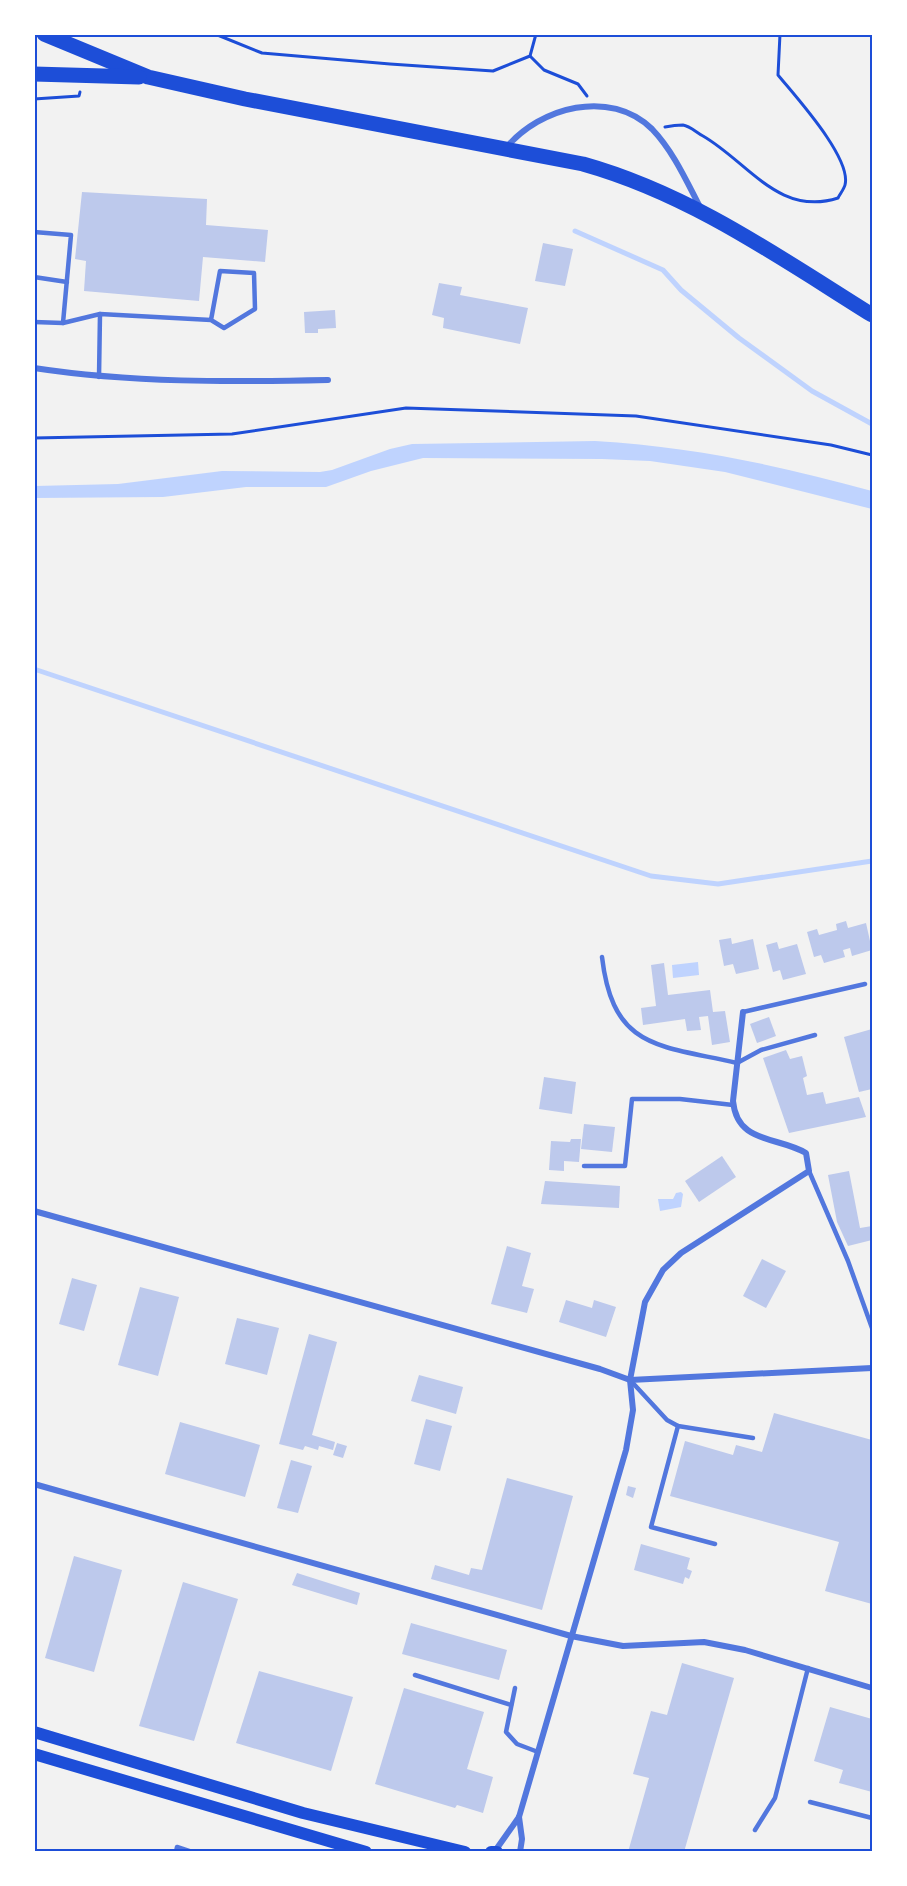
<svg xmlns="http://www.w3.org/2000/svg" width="907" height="1886" viewBox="0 0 907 1886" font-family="'PT Sans Narrow',sans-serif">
  <rect width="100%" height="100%" fill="#f2f2f2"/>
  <!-- water -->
  <g fill="#bfd3fe">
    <path d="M595,441C695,447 776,465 872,491V509L725,472L650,461L602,459L423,458L371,471L326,487H246L163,497L35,498V486L118,484L222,471L320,472L332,470L390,449L412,444Z"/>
    <polygon points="698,962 699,975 673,978 672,965"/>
    <polygon points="681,1192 683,1194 681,1207 660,1211 658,1199 673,1199 676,1193"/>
  </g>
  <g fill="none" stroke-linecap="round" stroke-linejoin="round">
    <!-- stream -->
    <g stroke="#bfd3fe" stroke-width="5">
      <polyline points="575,231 663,270 681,290 739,338 812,391 872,424"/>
      <polyline points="34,669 651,876 718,884 872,861"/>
    </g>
  </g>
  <!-- building -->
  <g fill="#bdc9ec">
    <polygon points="82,192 207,199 206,225 268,230 265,262 203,257 199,301 84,291 86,261 75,259"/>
    <polygon points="543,243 573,249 565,286 535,281"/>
    <polygon points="439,283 462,287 460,295 528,308 520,344 443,328 444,318 432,315"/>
    <polygon points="335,310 336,328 318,329 318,333 305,333 304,312"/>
    <polygon points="846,921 848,928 866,923 872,950 852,956 850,948 843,950 845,957 824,963 821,955 814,957 807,932 817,929 819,935 837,930 836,924"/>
    <polygon points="731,938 732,944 753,939 759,969 736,974 733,964 724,966 719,940"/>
    <polygon points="777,942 779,949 797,944 806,974 783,980 780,970 773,972 766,945"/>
    <polygon points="664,963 668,995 710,990 713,1012 725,1011 730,1042 712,1045 708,1016 699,1017 701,1030 687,1031 685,1019 643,1025 641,1008 656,1006 651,965"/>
    <polygon points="769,1017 776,1036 757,1043 750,1024"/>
    <polygon points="872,1029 872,1089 859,1092 844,1037"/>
    <polygon points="786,1050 790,1059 802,1056 807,1076 803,1078 807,1095 823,1092 826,1104 859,1097 866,1117 789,1133 763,1058"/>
    <polygon points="544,1077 576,1082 572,1114 539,1109"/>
    <polygon points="584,1124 615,1127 612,1152 581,1149"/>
    <polygon points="571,1139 581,1139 579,1162 564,1161 564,1171 549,1170 551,1141 570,1142"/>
    <polygon points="722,1156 736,1177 699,1202 685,1181"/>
    <polygon points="849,1171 860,1228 872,1226 872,1240 848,1246 837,1222 828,1175"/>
    <polygon points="545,1181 620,1186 619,1208 541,1204"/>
    <polygon points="507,1246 531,1253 522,1286 534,1289 527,1313 491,1304"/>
    <polygon points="762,1259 786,1271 766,1308 743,1296"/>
    <polygon points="72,1278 97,1285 84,1331 59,1324"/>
    <polygon points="140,1287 179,1297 158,1376 118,1365"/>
    <polygon points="566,1300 592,1308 594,1300 616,1307 606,1337 559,1322"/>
    <polygon points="237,1318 279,1328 267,1375 225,1364"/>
    <polygon points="309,1334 337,1342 312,1435 335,1442 333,1450 319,1446 318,1450 305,1446 303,1450 279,1444"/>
    <polygon points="419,1375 463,1387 456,1414 411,1401"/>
    <polygon points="774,1413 872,1440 872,1604 825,1591 839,1542 670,1496 685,1441 733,1455 736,1445 762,1452"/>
    <polygon points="426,1419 452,1426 440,1471 414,1464"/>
    <polygon points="180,1422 260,1445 245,1497 165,1474"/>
    <polygon points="337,1443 347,1446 343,1458 333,1455"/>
    <polygon points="291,1460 312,1466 298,1513 277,1508"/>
    <polygon points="507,1478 573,1496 542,1610 431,1579 435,1565 469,1575 471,1568 482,1570"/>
    <polygon points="628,1486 636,1488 633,1498 626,1495"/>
    <polygon points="641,1544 690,1558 687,1569 692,1571 689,1579 685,1577 683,1584 634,1570"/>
    <polygon points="74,1556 122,1570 94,1672 45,1658"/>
    <polygon points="297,1573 360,1593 357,1605 292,1585"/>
    <polygon points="183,1582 238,1599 194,1741 139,1726"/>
    <polygon points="411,1623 507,1650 499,1680 402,1654"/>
    <polygon points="682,1663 734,1678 684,1852 628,1852 649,1778 633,1774 651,1711 667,1715"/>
    <polygon points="259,1671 353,1697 331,1771 236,1743"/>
    <polygon points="404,1688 484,1712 467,1769 493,1777 483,1813 457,1805 455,1808 375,1784"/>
    <polygon points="830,1707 872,1719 872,1792 839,1783 843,1770 814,1761"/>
  </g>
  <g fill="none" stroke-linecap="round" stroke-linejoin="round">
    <!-- path -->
    <g stroke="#1d4ed8" stroke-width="3">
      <polyline points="215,34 262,53 390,64 493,71 530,56 536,34"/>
      <polyline points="530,56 544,70 578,84 587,96"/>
      <polyline points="34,99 79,96 80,92"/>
      <path d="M665,127C670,126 677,125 683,125C690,126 697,133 703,136C748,162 779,217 838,198C840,194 844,189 845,185C852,158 795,96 778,75L780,34"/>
      <polyline points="34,438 232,434 406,408 636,416 831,445 872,455"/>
    </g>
    <!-- service -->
    <g stroke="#5277de" stroke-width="4.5">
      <polyline points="34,232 71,235 63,323"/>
      <polyline points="34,277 67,282"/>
      <polyline points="34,322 63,323 100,314"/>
      <polyline points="99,377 100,314 211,320 220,271 254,273 255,309 224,328 211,320"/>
      <path d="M602,957C613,1050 659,1045 737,1063L761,1050L815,1035"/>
      <polyline points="743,1012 865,984"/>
      <polyline points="584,1166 625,1166 632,1099 680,1099 733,1105"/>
      <polyline points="809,1171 848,1261 872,1328"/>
      <polyline points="631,1381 667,1420 678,1426 753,1438"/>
      <polyline points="678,1426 651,1527 715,1544"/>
      <polyline points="415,1675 511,1705"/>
      <polyline points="515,1688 506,1732 517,1744 538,1752"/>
      <polyline points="810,1802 872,1818"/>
      <polyline points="755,1830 775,1798 808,1668"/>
      <polyline points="176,1852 177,1847 192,1852"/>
    </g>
    <!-- minor -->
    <g stroke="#5277de" stroke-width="6">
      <path d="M506,148C540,107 610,88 652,129C673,151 686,180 700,207"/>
      <path d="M34,368C132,383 230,382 328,380"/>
      <polyline points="34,1211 600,1369 630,1380 872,1368"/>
      <polyline points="34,1484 571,1636 623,1646 704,1642 745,1650 872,1688"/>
      <polyline points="519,1817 522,1839 520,1852"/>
      <path d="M495,1851L519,1817L626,1450L633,1410L630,1380L645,1302L663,1270L681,1253L809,1171L806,1153C777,1136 737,1144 733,1101L743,1012"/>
    </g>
    <!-- secondary -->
    <g stroke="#1d4ed8" stroke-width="12">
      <polyline points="34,1732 303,1813 465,1852"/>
      <polyline points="34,1754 366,1852"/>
      <polyline points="491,1852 497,1852"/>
    </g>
    <!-- primary -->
    <g stroke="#1d4ed8" stroke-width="15">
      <path d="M44,34L148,77L245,99L583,164C690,194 779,257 872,315"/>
      <polyline points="34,74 139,77"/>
    </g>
  </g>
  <!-- border -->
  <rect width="907" height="1886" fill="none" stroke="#ffffff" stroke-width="72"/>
  <rect x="36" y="36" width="835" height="1814" fill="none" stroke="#1d4ed8" stroke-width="2"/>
</svg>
